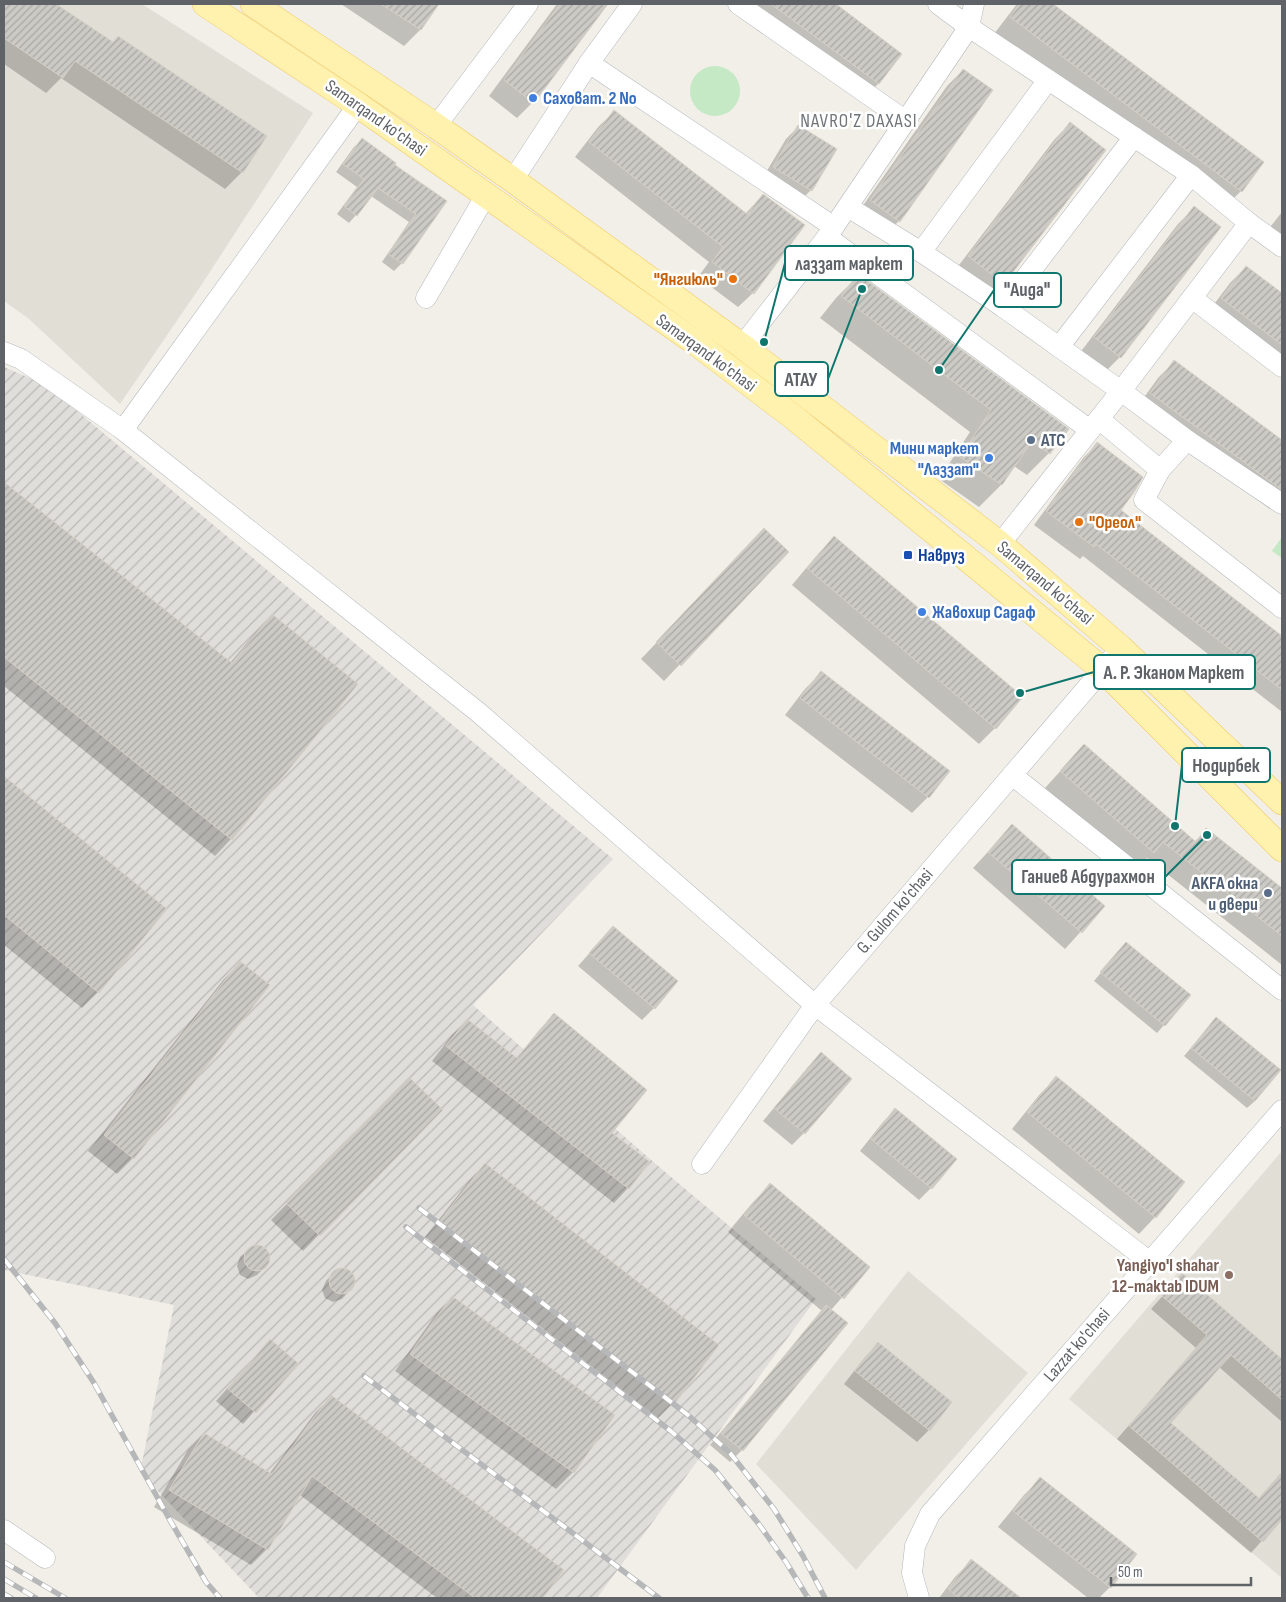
<svg xmlns="http://www.w3.org/2000/svg" width="1286" height="1602" viewBox="0 0 1286 1602" font-family="'Sofia Sans Condensed',sans-serif">
  <defs>
    <pattern id="industrial-furrows" width="10" height="10" patternUnits="userSpaceOnUse" patternTransform="scale(1.25)"><rect width="10" height="10" fill="#e0deda"/><path d="M-1 1l2-2M0 10L10 0M9 11l2-2" fill="none" stroke="#b9b8b5"/></pattern>
    <pattern id="building-hatch" width="6" height="6" patternUnits="userSpaceOnUse" patternTransform="scale(1.25)"><rect width="6" height="6" fill="#cccac5"/><path d="M-1 1l2-2M0 6l6-6M5 7l2-2" fill="none" stroke="#a9a8a4"/></pattern>
  </defs>
  <rect width="100%" height="100%" fill="#f1efe8"/>
  <!-- industrial -->
  <polygon fill="url(#industrial-furrows)" points="4,367 46,385 613,859 473,1005 664,1171 816,1299 597,1598 259,1598 140,1472 174,1305 4,1270"/>
  <!-- education -->
  <g fill="#e1ded6">
    <polygon points="4,4 142,4 313,113 202,284 120,404 29,319 4,301"/>
    <polygon points="1282,1151 1282,1578 1069,1399"/>
    <polygon points="908,1271 1028,1373 856,1570 756,1464"/>
  </g>
  <!-- grass -->
  <g fill="#c5e8c5">
    <circle cx="715" cy="91" r="25"/>
    <polygon points="1282,537 1282,558 1272,551"/>
  </g>
  <!-- shadow -->
  <g fill="#0003">
    <polygon points="4,4 54,4 112,43 265,137 242,172 225,189 61,78 46,93 4,64"/>
    <polygon points="341,4 437,4 420,30 404,46"/>
    <polygon points="557,4 606,4 533,102 517,118 489,96"/>
    <polygon points="734,4 834,4 901,54 878,84 862,100"/>
    <polygon points="1017,4 1051,4 1262,162 1241,191 1225,207 994,34"/>
    <polygon points="963,70 899,221 882,237 855,217 947,86"/>
    <polygon points="614,112 745,214 763,195 753,293 738,307 698,277 709,262 575,157 599,126"/>
    <polygon points="1070,123 1003,283 987,299 953,273 1054,140"/>
    <polygon points="798,127 811,190 799,202 762,179 786,139"/>
    <polygon points="362,140 393,165 445,202 402,263 394,271 382,262 409,222 371,196 356,215 349,223 337,214 357,187 336,172 354,147"/>
    <polygon points="1194,208 1120,357 1104,373 1079,354 1178,224"/>
    <polygon points="1282,212 1282,250 1264,235"/>
    <polygon points="1246,267 1282,295 1282,374 1206,315 1230,283"/>
    <polygon points="858,276 1067,429 1049,453 1027,475 1014,466 1001,485 979,507 939,479 970,432 820,318 836,298"/>
    <polygon points="1174,362 1282,441 1282,497 1270,509 1135,410 1158,378"/>
    <polygon points="1097,444 1119,510 1282,638 1282,712 1083,556 1080,559 1034,525 1084,457"/>
    <polygon points="4,483 230,663 256,632 272,615 357,684 231,839 215,856 4,686"/>
    <polygon points="834,538 995,728 979,744 792,585 818,554"/>
    <polygon points="748,546 787,552 664,681 641,659"/>
    <polygon points="821,673 928,797 912,813 785,715 805,689"/>
    <polygon points="1084,745 1194,842 1207,830 1282,889 1282,965 1147,858 1137,868 1045,788"/>
    <polygon points="4,778 165,909 98,992 82,1008 4,945"/>
    <polygon points="1012,826 1104,906 1065,949 973,868"/>
    <polygon points="613,927 654,1008 642,1020 578,966"/>
    <polygon points="1126,943 1164,1025 1157,1033 1094,981"/>
    <polygon points="240,963 133,1158 117,1174 88,1151 224,979"/>
    <polygon points="554,1015 610,1133 628,1188 614,1203 432,1061 452,1035 467,1021 516,1059 540,1029"/>
    <polygon points="1216,1019 1255,1101 1247,1108 1184,1056"/>
    <polygon points="821,1054 804,1133 792,1145 763,1121 809,1066"/>
    <polygon points="1056,1078 1183,1182 1155,1217 1139,1234 1012,1129 1040,1094"/>
    <polygon points="409,1079 441,1110 303,1251 271,1220"/>
    <polygon points="895,1110 931,1188 919,1200 860,1151 883,1122"/>
    <polygon points="485,1165 674,1402 658,1418 425,1237 469,1181"/>
    <polygon points="770,1185 868,1268 831,1310 742,1450 730,1462 710,1445 822,1311 728,1232 754,1201"/>
    <polygon points="258,1246 266,1250 269,1259 265,1267 257,1275 248,1279 240,1275 237,1266 240,1257 249,1249"/>
    <polygon points="343,1269 351,1273 355,1282 350,1290 342,1299 333,1302 325,1298 322,1290 326,1281 334,1272"/>
    <polygon points="1182,1274 1282,1361 1282,1422 1219,1367 1170,1423 1258,1499 1282,1472 1282,1518 1251,1553 1117,1439 1196,1348 1151,1309"/>
    <polygon points="452,1298 614,1416 573,1472 556,1489 395,1371 436,1314"/>
    <polygon points="270,1341 297,1364 243,1424 216,1401"/>
    <polygon points="878,1344 929,1430 917,1442 844,1384 866,1356"/>
    <polygon points="331,1397 562,1570 541,1598 437,1598 300,1495 267,1549 251,1565 154,1507 188,1450 204,1434 269,1474 315,1413"/>
    <polygon points="1040,1479 1110,1587 1099,1598 1088,1598 998,1527 1024,1495"/>
    <polygon points="971,1561 1019,1598 939,1598 955,1577"/>
  </g>
  <!-- building -->
  <g fill="url(#building-hatch)" stroke="#d6d1c6">
    <polygon points="4,4 56,4 113,42 118,36 267,136 243,173 75,61 63,78 4,38"/>
    <polygon points="381,4 439,4 421,30"/>
    <polygon points="560,4 608,4 534,103 504,80"/>
    <polygon points="771,4 836,4 902,54 879,84"/>
    <polygon points="1019,4 1053,4 1264,162 1242,192 1010,17"/>
    <polygon points="963,69 993,90 900,222 870,200"/>
    <polygon points="614,110 747,214 763,194 805,225 754,294 712,262 723,247 589,142"/>
    <polygon points="1070,122 1106,150 1004,284 968,256"/>
    <polygon points="798,125 837,149 812,191 773,167"/>
    <polygon points="362,138 396,163 395,165 447,201 403,264 388,254 416,214 378,188 357,216 344,206 364,179 343,164"/>
    <polygon points="1194,206 1221,227 1121,358 1094,337"/>
    <polygon points="1246,266 1282,293 1282,345 1221,298"/>
    <polygon points="858,274 1069,429 1050,454 1032,441 1002,485 960,457 991,410 841,296"/>
    <polygon points="1174,360 1282,440 1282,490 1150,393"/>
    <polygon points="1097,442 1143,477 1135,491 1121,510 1282,636 1282,690 1096,544 1094,547 1046,511"/>
    <polygon points="4,482 232,663 272,614 358,684 232,840 4,657"/>
    <polygon points="764,528 789,552 681,666 656,642"/>
    <polygon points="834,536 1023,697 996,729 807,568"/>
    <polygon points="821,671 950,771 929,798 800,698"/>
    <polygon points="1084,744 1196,842 1206,828 1282,888 1282,936 1163,842 1154,853 1060,771"/>
    <polygon points="4,776 167,909 99,993 4,915"/>
    <polygon points="1012,824 1105,906 1082,933 988,852"/>
    <polygon points="613,926 678,981 655,1009 589,953"/>
    <polygon points="1126,942 1191,995 1165,1026 1100,972"/>
    <polygon points="240,961 270,985 134,1159 104,1135"/>
    <polygon points="554,1013 647,1090 612,1133 650,1162 629,1189 446,1046 467,1019 517,1058"/>
    <polygon points="1216,1017 1281,1070 1255,1101 1191,1048"/>
    <polygon points="821,1052 852,1079 805,1134 774,1108"/>
    <polygon points="1056,1076 1185,1182 1156,1218 1027,1112"/>
    <polygon points="409,1077 443,1110 320,1236 286,1203"/>
    <polygon points="895,1108 957,1159 932,1189 871,1139"/>
    <polygon points="485,1163 719,1345 675,1403 440,1221"/>
    <polygon points="770,1183 870,1267 844,1299 744,1215"/>
    <circle cx="257" cy="1258" r="13"/>
    <circle cx="342" cy="1281" r="13"/>
    <polygon points="1182,1273 1282,1359 1282,1400 1231,1355 1171,1423 1259,1498 1282,1472 1282,1520 1263,1542 1129,1426 1207,1335 1162,1296"/>
    <polygon points="452,1296 615,1415 574,1473 410,1354"/>
    <polygon points="826,1305 848,1323 743,1451 721,1433"/>
    <polygon points="270,1339 299,1364 256,1413 228,1389"/>
    <polygon points="878,1342 952,1402 930,1431 855,1371"/>
    <polygon points="331,1395 564,1570 543,1598 475,1598 312,1476 268,1550 169,1490 204,1433 272,1474"/>
    <polygon points="1040,1477 1137,1554 1111,1588 1013,1511"/>
    <polygon points="971,1559 1021,1598 959,1598 948,1589"/>
  </g>
  <g fill="none" stroke-linecap="round" stroke-linejoin="round">
    <defs>
      <g id="minor">
        <polyline points="738,4 906,121"/>
        <polyline points="938,4 969,27 974,4"/>
        <polyline points="589,63 632,4"/>
        <polyline points="436,126 528,4"/>
        <polyline points="513,180 589,63 834,227"/>
        <polyline points="848,207 921,252 1048,80"/>
        <polyline points="827,237 1090,430"/>
        <polyline points="1282,247 1249,223 1191,175 1059,347 1121,391 1187,440 1282,504"/>
        <polyline points="921,252 1003,307 1059,347"/>
        <polyline points="426,298 486,195"/>
        <polyline points="1192,298 1282,367"/>
        <polyline points="1003,307 1134,137"/>
        <polyline points="742,346 827,237 969,27 1191,175"/>
        <polyline points="4,352 21,359 123,430 478,712 815,1005 1150,1262"/>
        <polyline points="1099,419 1160,470 1144,500 1282,608"/>
        <polyline points="123,430 358,105"/>
        <polyline points="1160,470 1187,440"/>
        <polyline points="1000,544 1121,391 1249,223"/>
        <polyline points="1012,775 1282,990"/>
        <polyline points="702,1164 815,1005 1121,648"/>
        <polyline points="4,1530 45,1558"/>
        <polyline points="919,1598 912,1573 915,1546 930,1514 1282,1110"/>
      </g>
      <g id="major">
        <polyline points="205,4 358,105 696,343 792,416 1102,669 1282,849"/>
        <polyline points="253,4 436,126 513,180 742,346 1000,544 1121,648 1282,802"/>
      </g>
    </defs>
    <!-- minor casing -->
    <use href="#minor" stroke="#b5b8bc" stroke-width="21"/>
    <!-- major casing -->
    <use href="#major" stroke="#f2c960" stroke-width="26"/>
    <!-- minor -->
    <use href="#minor" stroke="#fff" stroke-width="20"/>
    <!-- major -->
    <use href="#major" stroke="#fff2af" stroke-width="25"/>
    <defs>
      <g id="rail">
        <polyline points="419,1208 688,1415 730,1453 774,1509 803,1556 825,1598"/>
        <polyline points="406,1227 672,1432 715,1470 758,1523 786,1562 808,1598"/>
        <polyline points="4,1259 55,1323 94,1383 171,1522 206,1582 220,1598"/>
        <polyline points="364,1376 659,1598"/>
        <polyline points="4,1562 65,1598"/>
        <polyline points="4,1579 36,1598"/>
        <polyline points="4,1594 11,1598"/>
      </g>
    </defs>
    <!-- rail casing -->
    <use href="#rail" stroke="#b6b7b8" stroke-width="5.5"/>
    <!-- rail -->
    <use href="#rail" stroke="#fff" stroke-width="4" stroke-dasharray="11" stroke-linecap="butt"/>
  </g>
  <!-- markers -->
  <g fill="#3f7fe0" stroke="#fff" stroke-width="2">
    <circle cx="533" cy="98" r="5"/>
    <circle cx="989" cy="458" r="5"/>
    <circle cx="922" cy="612" r="5"/>
  </g>
  <g fill="#e8710a" stroke="#fff" stroke-width="2">
    <circle cx="733" cy="279" r="5"/>
    <circle cx="1079" cy="522" r="5"/>
  </g>
  <g fill="#5c6f8a" stroke="#fff" stroke-width="2">
    <circle cx="1031" cy="440" r="5"/>
    <circle cx="1268" cy="893" r="5"/>
  </g>
  <rect fill="#1a4fb4" stroke="#fff" stroke-width="2" x="903" y="550" width="10" height="10" rx="2.5"/>
  <circle fill="#8d6e63" stroke="#fff" stroke-width="2" cx="1229" cy="1275" r="5"/>
  <g text-anchor="middle" dominant-baseline="central" stroke-width="5" stroke-linejoin="round" paint-order="stroke">
    <!-- shop labels -->
    <g font-size="18" font-weight="bold" fill="#366cbe" stroke="#fff" text-anchor="start">
      <text x="543" y="98">Саховат. 2 No</text>
      <text x="979" y="448" text-anchor="end">Мини маркет<tspan x="979" dy="21">"Лаззат"</tspan></text>
      <text x="932" y="612">Жавохир Садаф</text>
    </g>
    <!-- street labels -->
    <g font-size="18" fill="#5f6368" stroke="#fff">
      <text transform="translate(376 118) rotate(35)">Samarqand ko'chasi</text>
      <text transform="translate(706 353) rotate(36)">Samarqand ko'chasi</text>
      <text transform="translate(1045 583) rotate(40)">Samarqand ko'chasi</text>
      <text transform="translate(895 911) rotate(-49)">G. Gulom ko'chasi</text>
      <text transform="translate(1077 1345) rotate(-49)">Lazzat ko'chasi</text>
    </g>
    <!-- food labels -->
    <g font-size="18" font-weight="bold" fill="#c56008" stroke="#fff" text-anchor="end">
      <text x="723" y="279">"Янгиюль"</text>
      <text x="1089" y="522" text-anchor="start">"Ореол"</text>
    </g>
    <!-- service labels -->
    <g font-size="18" font-weight="bold" fill="#4e5e75" stroke="#fff" text-anchor="start">
      <text x="1041" y="440">АТС</text>
      <text x="1258" y="883" text-anchor="end">AKFA окна<tspan x="1258" dy="21">и двери</tspan></text>
    </g>
    <!-- transit labels -->
    <g font-size="18" font-weight="bold" fill="#164399" stroke="#fff" text-anchor="start">
      <text x="918" y="555">Навруз</text>
    </g>
    <!-- education labels -->
    <g font-size="18" font-weight="bold" fill="#785e54" stroke="#fff" text-anchor="end">
      <text x="1219" y="1265">Yangiyo'l shahar<tspan x="1219" dy="21">12-maktab IDUM</tspan></text>
    </g>
    <!-- neighbourhood labels -->
    <g font-size="19" letter-spacing="1" fill="#70757a" stroke="#fff">
      <text x="859" y="121">NAVRO'Z DAXASI</text>
    </g>
  </g>
  <!-- callouts -->
  <path fill="none" stroke="#0f766e" stroke-width="2" d="M764 342L785 263M939 370L994 290M862 289L828 379M1020 693L1094 672M1175 826L1182 765M1207 835L1165 877"/>
  <g fill="#0f766e" stroke="#fff" stroke-width="2">
    <circle cx="764" cy="342" r="5"/>
    <circle cx="939" cy="370" r="5"/>
    <circle cx="862" cy="289" r="5"/>
    <circle cx="1020" cy="693" r="5"/>
    <circle cx="1175" cy="826" r="5"/>
    <circle cx="1207" cy="835" r="5"/>
  </g>
  <g fill="#fff" stroke="#0f766e" stroke-width="2">
    <rect x="785" y="246" width="128" height="34" rx="5"/>
    <rect x="994" y="273" width="67" height="34" rx="5"/>
    <rect x="775" y="362" width="53" height="34" rx="5"/>
    <rect x="1094" y="655" width="161" height="34" rx="5"/>
    <rect x="1182" y="748" width="88" height="34" rx="5"/>
    <rect x="1012" y="860" width="153" height="34" rx="5"/>
  </g>
  <g font-size="19" text-anchor="middle" font-weight="bold" fill="#5f6368">
    <text x="849" y="270">лаззат маркет</text>
    <text x="1027" y="296">"Аида"</text>
    <text x="801" y="386">АТАУ</text>
    <text x="1174" y="679">А. Р. Эканом Маркет</text>
    <text x="1226" y="772">Нодирбек</text>
    <text x="1088" y="883">Ганиев Абдурахмон</text>
  </g>
  <!-- border -->
  <rect width="1286" height="1602" fill="none" stroke="#5f6368" stroke-width="10"/>
  <!-- scale -->
  <path d="M1111 1577v8h140v-8" fill="none" stroke="#5f6368" stroke-width="2.5"/>
  <text x="1118" y="1577" font-size="15" fill="#5f6368" stroke="#ffffff" stroke-width="4" paint-order="stroke">50 m</text>
</svg>
